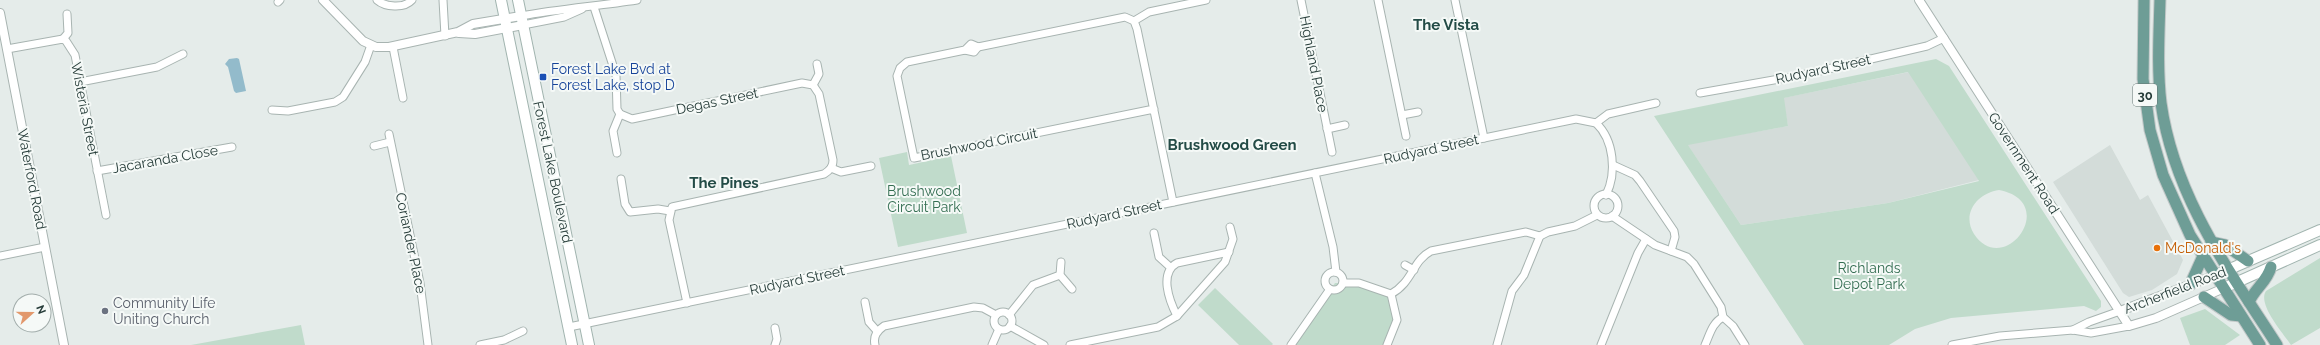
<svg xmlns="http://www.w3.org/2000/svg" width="2320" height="345" viewBox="0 0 2320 345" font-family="Raleway,sans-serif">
  <rect width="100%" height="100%" fill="#e5ecea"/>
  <!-- built -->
  <g fill="#d3dcd9">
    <polygon points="1909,72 1979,180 1888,203 1741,225 1687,144 1788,126 1783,98"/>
    <polygon points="2110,145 2140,200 2148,195 2183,260 2177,274 2152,290 2129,297 2123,293 2053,182"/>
  </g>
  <!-- green -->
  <g fill="#c0dbcb" fill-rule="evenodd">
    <path d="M1936,59L1949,66L2101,301V307L2096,311L2084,306L1951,318L1915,329L1889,345H1804L1654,116ZM1908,72L1979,181L1888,203L1741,225L1688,145L1788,126L1784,98ZM1999,190C2061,202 2004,279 1974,234C1961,213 1978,193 1999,190Z"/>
    <polygon points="907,152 909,165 951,156 967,233 898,247 879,158"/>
    <path d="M2320,258V328L2291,345C2283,333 2257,304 2266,291Z"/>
    <polygon points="1335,283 1343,283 1391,294 1397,314 1387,345 1291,345"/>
    <polygon points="1215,288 1273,344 1272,345 1239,345 1198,305"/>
    <polygon points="2205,309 2240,335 2225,345 2190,345 2180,318"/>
    <polygon points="301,325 305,345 191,345"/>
  </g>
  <!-- water -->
  <polygon fill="#93bbcb" points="237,58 239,59 246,91 236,93 234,91 228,67 225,64 229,59"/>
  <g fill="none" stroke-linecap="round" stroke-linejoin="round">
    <defs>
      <g id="minor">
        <path d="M377,0C385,7 404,9 412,0"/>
        <polyline points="443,0 445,36"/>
        <polyline points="1301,0 1332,152"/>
        <polyline points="1378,0 1406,136"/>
        <polyline points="1455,0 1484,138"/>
        <polyline points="278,2 280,0"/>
        <path d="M594,7L616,75L617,109L620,114L632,119L802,83L813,85L819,94L833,160C833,167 830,170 824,174L672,207L669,220L687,303"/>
        <path d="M521,16C559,9 598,6 637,0"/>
        <polyline points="1134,21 1149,12 1206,0"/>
        <polyline points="523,25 564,17 582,9"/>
        <polyline points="63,39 68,33 67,14"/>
        <polyline points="393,47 403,98"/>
        <polyline points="7,49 63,39 66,41 75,55 106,215"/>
        <polyline points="965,50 974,52 978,47"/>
        <polyline points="80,82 157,67 183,54"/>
        <polyline points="813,85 819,74 817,64"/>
        <polyline points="1700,93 1802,75 1927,46 1944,38"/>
        <polyline points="1154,109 914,158 897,76 900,68 907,62 965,50 971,44 978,47 1125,17 1134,21 1137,29 1173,202"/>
        <polyline points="272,110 288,111 335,102 343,97 365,62 371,45"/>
        <polyline points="1402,115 1418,112"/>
        <path d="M1596,123C1614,140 1617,173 1606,195"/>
        <polyline points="1327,129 1345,125"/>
        <polyline points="389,134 420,283 428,345"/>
        <polyline points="374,146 390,142"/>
        <polyline points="617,153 613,131 620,114"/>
        <polyline points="1613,165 1635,175 1640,181 1674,231 1675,237 1671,251"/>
        <polyline points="831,168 841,172 871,166"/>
        <polyline points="97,171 232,147"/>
        <polyline points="1315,173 1333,247 1336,272"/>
        <polyline points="621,179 625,204 630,212 658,209 670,211"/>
        <circle cx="1606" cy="206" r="12"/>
        <polyline points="1612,216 1655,245 1687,257 1694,264 1721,307 1723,317 1733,326 1745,345"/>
        <polyline points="1154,233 1159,257 1170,267"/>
        <polyline points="0,256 45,247"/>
        <polyline points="1061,262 1060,275 1072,289"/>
        <polyline points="1405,265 1414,270"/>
        <circle cx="1334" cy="281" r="9"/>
        <path d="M1343,283H1359L1391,294C1413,282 1412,261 1431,251L1526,232L1540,236"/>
        <polyline points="865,302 869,322 877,331"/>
        <circle cx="1003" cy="321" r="9"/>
        <polyline points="1009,315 1033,285 1060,275"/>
        <path d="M1177,316C1169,300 1159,273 1177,263L1229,252"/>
        <polyline points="1010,326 1044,345"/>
        <polyline points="569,327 1576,119 1596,123 1608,114 1656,103"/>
        <polyline points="2073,330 2089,322 2120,311"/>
        <polyline points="480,345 504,340 523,331"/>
        <polyline points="775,345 777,339 775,328"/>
        <path d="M875,345C873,336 877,331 884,326L974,307L983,308L996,315"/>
        <polyline points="992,345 999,329"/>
        <polyline points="1070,345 1158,327 1177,316 1225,262 1233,239 1230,227"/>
        <polyline points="1291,345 1330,289"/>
        <polyline points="1387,345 1397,320 1391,294"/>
        <polyline points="1497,345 1512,291 1524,275 1540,236 1548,232 1575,226 1597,215"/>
        <polyline points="1601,345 1638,253 1646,239"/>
        <path d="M1705,345C1710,334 1712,323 1723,317"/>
        <polyline points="1952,345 2000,336 2073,330 2091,333 2129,326"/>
      </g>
      <g id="tertiary">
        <polyline points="323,0 363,41 376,47 389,47 458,32 473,24 521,16"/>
        <polyline points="1919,0 2129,326 2156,318 2224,288"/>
        <polyline points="0,13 64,345"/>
        <polyline points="459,33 475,34 523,25"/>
        <polyline points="2120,311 2216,275"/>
      </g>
      <g id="secondary">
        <polyline points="501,0 572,345"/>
        <polyline points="518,0 589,345"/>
        <polyline points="2216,275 2320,230"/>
        <polyline points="2224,288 2320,245"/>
      </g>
      <g id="primary">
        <polyline points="2144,0 2143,79 2150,130 2163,175 2190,235 2260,345"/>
        <path d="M2160,0C2159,35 2157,69 2161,103C2174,196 2228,269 2277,345"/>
        <polyline points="2211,242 2225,245 2248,261"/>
        <polyline points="2190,285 2203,256"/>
        <polyline points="2204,297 2231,315 2241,316"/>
        <path d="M2249,302C2255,288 2267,282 2271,267"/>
      </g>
    </defs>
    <!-- minor casing -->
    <use href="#minor" stroke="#a8b4b1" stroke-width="9"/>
    <!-- tertiary casing -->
    <use href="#tertiary" stroke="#a8b4b1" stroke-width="10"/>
    <!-- secondary casing -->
    <use href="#secondary" stroke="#a1b4af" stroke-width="12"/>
    <!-- primary casing -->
    <use href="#primary" stroke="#c2c8c8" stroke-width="13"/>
    <!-- minor -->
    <use href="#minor" stroke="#fff" stroke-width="7"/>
    <!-- tertiary -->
    <use href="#tertiary" stroke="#fff" stroke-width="8"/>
    <!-- secondary -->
    <use href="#secondary" stroke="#fff" stroke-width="10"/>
    <!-- primary -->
    <use href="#primary" stroke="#6e9d96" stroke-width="11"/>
  </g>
  <!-- markers -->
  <rect fill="#1a4fb4" stroke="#f5f9f7" stroke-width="1.5" x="539" y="73" width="8" height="8" rx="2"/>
  <circle fill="#e8710a" stroke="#f5f9f7" stroke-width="1.5" cx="2157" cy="248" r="4"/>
  <circle fill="#6b7280" stroke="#f5f9f7" stroke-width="1.5" cx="105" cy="311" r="4"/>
  <g text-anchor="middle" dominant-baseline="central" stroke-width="4" stroke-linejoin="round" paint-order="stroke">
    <!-- shield labels -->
    <rect fill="#f5f9f7" stroke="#647572" stroke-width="1" x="2133" y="84" width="24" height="22" rx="3"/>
    <g font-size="13" font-weight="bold" fill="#263c39">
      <text x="2145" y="95">30</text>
    </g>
    <!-- street labels -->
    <g font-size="14" fill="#263c39" stroke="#f5f9f7">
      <text transform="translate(1314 64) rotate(79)">Highland Place</text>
      <text transform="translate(1823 69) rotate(-12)">Rudyard Street</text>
      <text transform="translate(717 101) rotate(-12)">Degas Street</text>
      <text transform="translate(85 109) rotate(79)">Wisteria Street</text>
      <text transform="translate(979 144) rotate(-11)">Brushwood Circuit</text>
      <text transform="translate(1431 149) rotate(-12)">Rudyard Street</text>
      <text transform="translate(165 159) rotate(-10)">Jacaranda Close</text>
      <text transform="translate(2024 163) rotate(57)">Government Road</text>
      <text transform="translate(553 172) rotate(78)">Forest Lake Boulevard</text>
      <text transform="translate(32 179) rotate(79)">Waterford Road</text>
      <text transform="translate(1114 214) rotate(-12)">Rudyard Street</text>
      <text transform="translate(411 243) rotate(78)">Coriander Place</text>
      <text transform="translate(797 280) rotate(-12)">Rudyard Street</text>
      <text transform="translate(2175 290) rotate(-21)">Archerfield Road</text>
    </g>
    <!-- transit labels -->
    <g font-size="14" fill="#164399" stroke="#f5f9f7" text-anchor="start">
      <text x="551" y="69">Forest Lake Bvd at<tspan x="551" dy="16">Forest Lake, stop D</tspan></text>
    </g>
    <!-- park labels -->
    <g font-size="14" fill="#346e52" stroke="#f5f9f7">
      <text x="924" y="191">Brushwood<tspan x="924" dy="16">Circuit Park</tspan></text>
      <text x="1869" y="268">Richlands<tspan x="1869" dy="16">Depot Park</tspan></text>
    </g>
    <!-- food labels -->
    <g font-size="14" fill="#c56008" stroke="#f5f9f7" text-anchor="start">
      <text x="2165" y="248">McDonald's</text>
    </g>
    <!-- worship labels -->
    <g font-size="14" fill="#5b616d" stroke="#f5f9f7" text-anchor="start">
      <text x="113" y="303">Community Life<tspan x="113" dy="16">Uniting Church</tspan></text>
    </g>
    <!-- neighbourhood labels -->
    <g font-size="15" font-weight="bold" fill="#244c47" stroke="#f5f9f7">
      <text x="1446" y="25">The Vista</text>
      <text x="1232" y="145">Brushwood Green</text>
      <text x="724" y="183">The Pines</text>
    </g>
  </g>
  <!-- north arrow -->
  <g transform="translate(32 313) rotate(69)"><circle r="19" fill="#f5f9f7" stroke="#a2adab"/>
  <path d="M0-3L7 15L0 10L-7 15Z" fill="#e2986c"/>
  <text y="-6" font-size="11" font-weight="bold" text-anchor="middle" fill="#263c39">N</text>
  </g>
</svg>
